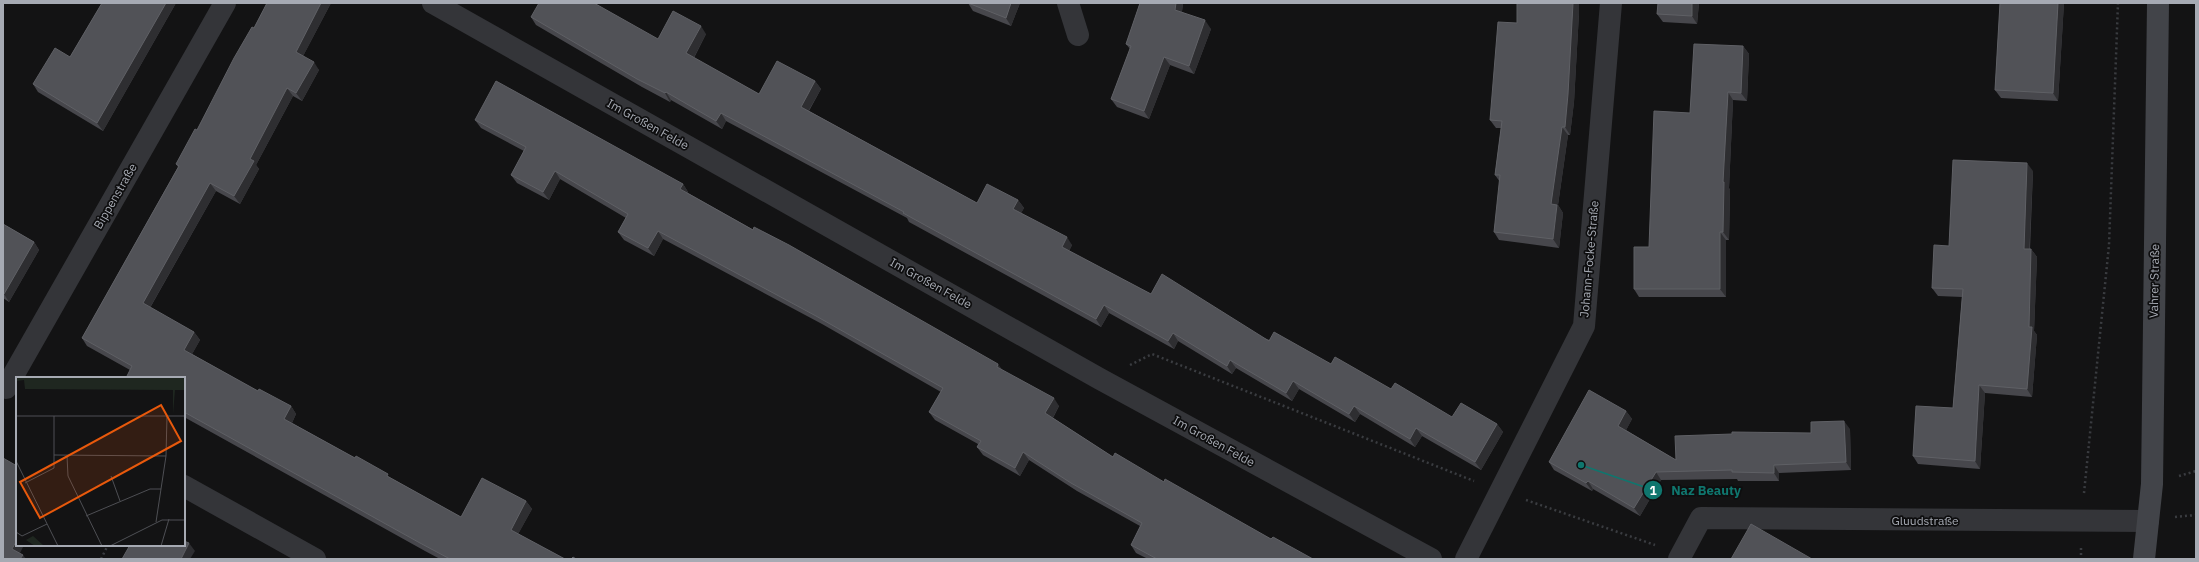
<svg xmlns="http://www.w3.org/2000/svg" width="2199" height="562" viewBox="0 0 2199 562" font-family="'IBM Plex Sans',sans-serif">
  <rect width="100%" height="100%" fill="#131314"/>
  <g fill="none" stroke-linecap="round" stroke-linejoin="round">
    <!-- path -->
    <g stroke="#3a3c40" stroke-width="2.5" stroke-dasharray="2 3" stroke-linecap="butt">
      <polyline points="1130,365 1152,354 1474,481"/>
      <polyline points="2179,476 2196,471"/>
      <polyline points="2084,493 2109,245 2118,3"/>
      <polyline points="1526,500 1655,545"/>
      <polyline points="2175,517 2196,515"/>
      <polyline points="2081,548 2081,559"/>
      <polyline points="101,559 108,545"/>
    </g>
    <!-- street -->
    <g stroke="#343539" stroke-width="22">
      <polyline points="433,3 1100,379 1431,559"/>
      <polyline points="1068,3 1078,35"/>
      <polyline points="6,388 225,3"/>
      <polyline points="184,486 315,559"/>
      <polyline points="1466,559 1584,326 1611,3"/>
      <polyline points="1679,559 1701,518 2148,521"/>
    </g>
    <!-- secondary -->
    <polyline stroke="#424449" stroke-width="22" points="2144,559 2152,484 2158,3"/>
  </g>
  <!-- wall -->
  <g fill="#47474c">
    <polygon points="102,3 176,3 103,131 38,92 33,84 70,57"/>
    <polygon points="267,3 331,3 303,56 319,70 302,101 293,96 256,165 259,169 240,204 216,191 150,308 194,332 200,340 192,354 258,391 291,406 296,414 292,423 461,517 526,501 532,509 518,534 565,559 440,559 425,551 184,417 184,378 130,370 87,346 82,338 178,167 176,164 197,130 254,28"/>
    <polygon points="968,3 1020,3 1011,26 973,11"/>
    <polygon points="1140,3 1183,3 1182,12 1211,29 1194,74 1170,65 1149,119 1117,107 1111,99 1130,49 1126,44"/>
    <polygon points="1658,3 1699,3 1697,24 1663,22 1657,14"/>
    <polygon points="2000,3 2064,3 2058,101 2001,98 1995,90"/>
    <polygon points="1579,13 1574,102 1570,135 1568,135 1558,205 1563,213 1559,248 1499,240 1494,232 1500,182 1495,175 1501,128 1496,128 1490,120 1517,23"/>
    <polygon points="531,17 658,39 706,34 694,58 759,94 815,81 821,89 809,111 977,203 1018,200 1024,208 1021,213 1072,245 1069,251 1151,294 1331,364 1391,389 1452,417 1497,424 1503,432 1481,470 1422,436 1415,447 1360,414 1355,422 1299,389 1292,401 1236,368 1232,374 1178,341 1174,349 1109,313 1101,327 909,222 907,218 726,121 722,129 671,100 670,102 642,87 536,25"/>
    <polygon points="1743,46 1749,54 1747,101 1733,100 1729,188 1730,190 1729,240 1726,240 1726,297 1639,297 1634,289 1649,247 1690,113"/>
    <polygon points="475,120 683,184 688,192 688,193 1002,370 1059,406 1053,418 1113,457 1164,482 1271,539 1313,559 1148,559 1136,553 1131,545 1140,526 1077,491 1029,460 1020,476 983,455 977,447 978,444 935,420 929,412 941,392 822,324 663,239 654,256 624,240 618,232 626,218 560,179 549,200 517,183 511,175 524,151 481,128"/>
    <polygon points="2033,171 2030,249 2031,249 2037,257 2034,331 2037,335 2032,397 1985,393 1980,469 1918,464 1913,456 1953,408 1962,297 1938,296 1932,288 1949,246"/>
    <polygon points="3,224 34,242 39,250 9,302 3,298"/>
    <polygon points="1626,411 1632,419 1626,430 1676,460 1811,433 1850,429 1851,470 1779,473 1779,481 1738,481 1737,479 1661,480 1640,516 1593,489 1592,491 1554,470 1549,462"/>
  </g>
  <!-- shaded-wall -->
  <g fill="#2e2e31">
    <polygon points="166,3 176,3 103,131 97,123"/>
    <polygon points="321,3 331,3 301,60 296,52"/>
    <polygon points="1011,3 1020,3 1011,26 1006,18"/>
    <polygon points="1176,3 1183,3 1181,18 1175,10"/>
    <polygon points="1573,3 1579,3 1579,13 1574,102 1570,135 1565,127"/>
    <polygon points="1692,3 1699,3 1697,24 1692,16"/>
    <polygon points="2058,3 2064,3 2058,101 2053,93"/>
    <polygon points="1205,20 1211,29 1194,74 1189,66"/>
    <polygon points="701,26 706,34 692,61 686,53"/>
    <polygon points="1743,46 1749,54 1747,101 1741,93"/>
    <polygon points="1164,57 1170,65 1149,119 1144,111"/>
    <polygon points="314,62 319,70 302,101 296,93"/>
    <polygon points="815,81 821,89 806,115 801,107"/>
    <polygon points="287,88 293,96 256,165 259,169 240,204 234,196 250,159"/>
    <polygon points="666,92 671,100 670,102 665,93"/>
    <polygon points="1728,92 1733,100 1729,188 1730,190 1729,240 1723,232 1723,182"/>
    <polygon points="721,113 726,121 722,129 716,121"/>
    <polygon points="1562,127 1568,135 1558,205 1563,213 1559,248 1553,239 1551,204"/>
    <polygon points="2027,163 2033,171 2029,257 2024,249"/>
    <polygon points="555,171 560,179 549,200 543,192"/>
    <polygon points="210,183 216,191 148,311 143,303"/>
    <polygon points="683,184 688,192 686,197 680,189"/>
    <polygon points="1018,200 1024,208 1019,217 1013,209"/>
    <polygon points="658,231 663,239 654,256 648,248"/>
    <polygon points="1720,232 1726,240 1726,297 1720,289"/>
    <polygon points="1067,237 1072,245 1067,255 1062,247"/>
    <polygon points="34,242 39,250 9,302 4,294"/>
    <polygon points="2031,249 2037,257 2034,331 2037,335 2032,397 2027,389"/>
    <polygon points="1104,305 1109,313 1101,327 1096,319"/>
    <polygon points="194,332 200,340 190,358 184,350"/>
    <polygon points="1173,333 1178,341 1174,349 1168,341"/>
    <polygon points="1230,360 1236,368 1232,374 1227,366"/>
    <polygon points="998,364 1004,372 997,367"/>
    <polygon points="1293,381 1299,389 1292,401 1286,393"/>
    <polygon points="1979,385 1985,393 1980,469 1975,461"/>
    <polygon points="1054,398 1059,406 1051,421 1045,413"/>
    <polygon points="291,406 296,414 290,427 284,419"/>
    <polygon points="1354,406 1360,414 1355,422 1349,414"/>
    <polygon points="1626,411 1632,419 1624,434 1618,426"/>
    <polygon points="1844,421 1850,429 1851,470 1846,462"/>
    <polygon points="1497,424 1503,432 1481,470 1475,462"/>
    <polygon points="1416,428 1422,436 1415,447 1410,439"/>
    <polygon points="1023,452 1029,460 1020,476 1015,468"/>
    <polygon points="1774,465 1779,473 1779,481 1774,473"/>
    <polygon points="1656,472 1661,480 1640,516 1634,508"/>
    <polygon points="1588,481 1593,489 1592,491 1586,483"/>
    <polygon points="526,501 532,509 516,538 511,530"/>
    <polygon points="17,540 17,545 24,545 18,557 12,549"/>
    <polygon points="189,543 195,551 190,559 181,559"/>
    <polygon points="23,555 26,559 20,559"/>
  </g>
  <!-- building -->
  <g fill="#515257" stroke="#5f6065">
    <polygon points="102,3 166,3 97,123 33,84 55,48 70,57"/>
    <polygon points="267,3 321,3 296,52 314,62 296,93 287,88 250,159 254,161 234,196 210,183 143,303 194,332 184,350 258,391 259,389 291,406 284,419 355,458 356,456 388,474 387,476 461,517 482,478 526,501 511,530 565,559 450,559 420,543 184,412 184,378 126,378 132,366 82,338 179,166 176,164 195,129 197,130 234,58 252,27 254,28"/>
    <polygon points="539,3 594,3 658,39 673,11 701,26 686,53 759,94 777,61 815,81 801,107 977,203 987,184 1018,200 1013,209 1067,237 1062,247 1151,294 1162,274 1269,341 1274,332 1331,364 1335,357 1391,389 1395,383 1452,417 1461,403 1497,424 1475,462 1416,428 1410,439 1354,406 1349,414 1293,381 1286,393 1230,360 1227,366 1173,333 1168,341 1104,305 1096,319 903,213 904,212 721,113 716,121 666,92 665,93 637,79 531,17"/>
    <polygon points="968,3 1011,3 1006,18"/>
    <polygon points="1140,3 1176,3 1175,10 1205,20 1189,66 1164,57 1144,111 1111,99 1131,46 1126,44"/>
    <polygon points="1517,3 1573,3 1568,94 1565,127 1562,127 1551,204 1557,205 1553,239 1494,232 1500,175 1495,175 1502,121 1490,120 1498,22 1517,23"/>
    <polygon points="1658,3 1692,3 1692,16 1657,14"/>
    <polygon points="2000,3 2058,3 2053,93 1995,90"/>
    <polygon points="1694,44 1743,46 1741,93 1728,92 1723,182 1724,182 1723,232 1720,232 1720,289 1634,289 1634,247 1649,247 1654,111 1690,113"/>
    <polygon points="496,81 683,184 680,189 753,230 754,227 789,245 998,364 997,367 1054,398 1045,413 1113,457 1115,453 1164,482 1165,479 1271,539 1273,537 1313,559 1157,559 1131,545 1142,523 1071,483 1023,452 1015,468 977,447 981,441 929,412 943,388 816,316 658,231 648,248 618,232 628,214 555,171 543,192 511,175 526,147 475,120"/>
    <polygon points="1953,160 2027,163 2024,249 2031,249 2029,327 2032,327 2027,389 1979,385 1975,461 1913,456 1916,406 1953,408 1963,289 1932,288 1934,245 1949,246"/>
    <polygon points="3,224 34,242 4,294 3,294"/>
    <polygon points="1589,390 1626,411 1618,426 1676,460 1675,436 1732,434 1732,432 1811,433 1811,422 1844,421 1846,462 1774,465 1774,473 1732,472 1732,470 1656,472 1634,508 1588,481 1586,483 1549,462"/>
    <polygon points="3,458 17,466 17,540 12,549 23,555 20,559 3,559"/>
    <polygon points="1751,524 1812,559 1731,559"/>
    <polygon points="184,541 189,543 181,559 122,559 130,545 184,545"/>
    <polygon points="573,557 576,559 571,559"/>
  </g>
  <g text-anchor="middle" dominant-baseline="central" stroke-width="3.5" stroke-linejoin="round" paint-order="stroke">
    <!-- street labels -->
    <g font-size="12" fill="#a6aab3" stroke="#0e0e0f">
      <text transform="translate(648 124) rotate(29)">Im Großen Felde</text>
      <text transform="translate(115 196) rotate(-60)">Bippenstraße</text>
      <text transform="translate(1589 259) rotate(-85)">Johann-Focke-Straße</text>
      <text transform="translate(2154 281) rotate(-89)">Vahrer Straße</text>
      <text transform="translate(931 283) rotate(29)">Im Großen Felde</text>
      <text transform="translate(1214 441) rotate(29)">Im Großen Felde</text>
      <text x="1925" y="520">Gluudstraße</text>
    </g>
  </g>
  <!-- overview -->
  <g transform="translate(16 377)">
    <rect width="169" height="169" fill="#131314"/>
    <path d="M0,0H169V13H159L157,37V13L9,12L8,3L0,4ZM17,159L27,168L19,169L10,163Z" fill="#1f2720"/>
    <path fill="none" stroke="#4e4f54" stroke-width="1" d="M169,20V39M0,39H169M38,78L150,79M51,79L52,99L86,169M0,84L42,169M95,99L104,124M9,106L38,91V39M70,139L134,112H145M140,145L150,79L151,39M0,155L6,159L31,147M94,169L146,143H169M145,169L153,142"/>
    <path fill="#e8590c" fill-opacity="0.15" stroke="#e8590c" stroke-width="2" d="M145,28L165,64L24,141L4,105Z"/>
    <rect width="169" height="169" fill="none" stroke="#a6aab3" stroke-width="2"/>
  </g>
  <!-- callouts -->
  <path fill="none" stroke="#0f766e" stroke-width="1.5" d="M1581 465L1653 490"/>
  <g fill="#0f766e" stroke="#0e0e0f" stroke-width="1.5">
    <circle cx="1581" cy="465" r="4"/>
    <circle cx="1653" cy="490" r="10"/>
  </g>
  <g font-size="12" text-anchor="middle" font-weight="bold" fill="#fff">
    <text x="1653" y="495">1</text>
  </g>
  <g font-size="13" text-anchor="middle" font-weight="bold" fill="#0f766e" stroke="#0e0e0f" stroke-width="3.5" stroke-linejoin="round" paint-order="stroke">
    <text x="1706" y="495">Naz Beauty</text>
  </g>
  <!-- border -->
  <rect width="2199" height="562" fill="none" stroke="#a6aab3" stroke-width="8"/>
</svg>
